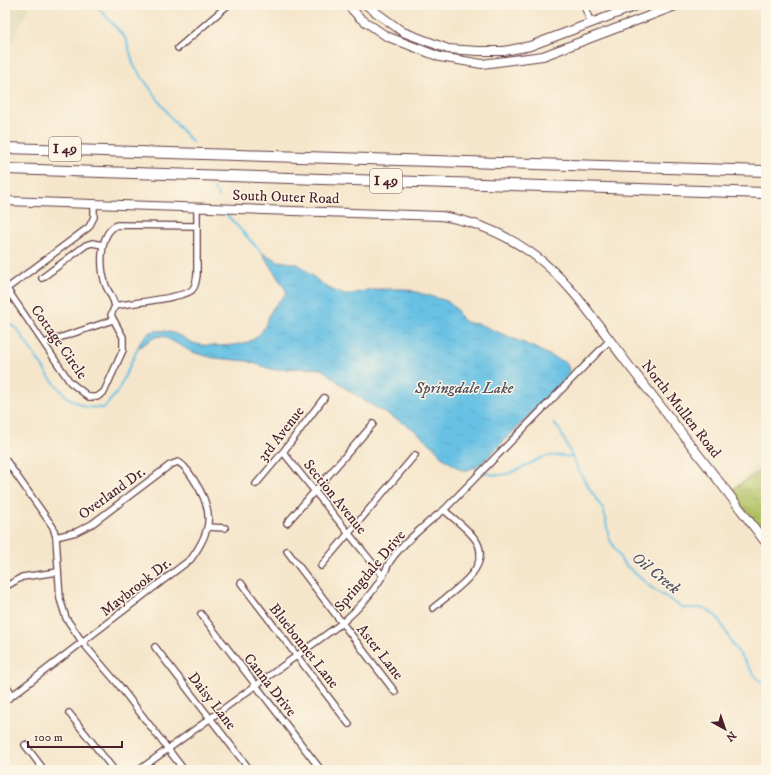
<svg xmlns="http://www.w3.org/2000/svg" width="771" height="775" viewBox="0 0 771 775" font-family="'IM FELL DW Pica',serif">
  <defs>
    <pattern id="park-crowns" width="20" height="18" patternUnits="userSpaceOnUse"><rect width="20" height="18" fill="#b1c164"/><path d="M2 6a3 3 0 1 1 6 0M12 15a3 3 0 1 1 6 0" fill="none" stroke="#9aa557"/></pattern>
    <pattern id="water-ripples" width="26" height="14" patternUnits="userSpaceOnUse"><rect width="26" height="14" fill="#67c1e4"/><path d="M2 4q2-2 4 0t4 0M15 11q2-2 4 0t4 0" fill="none" stroke="#5ba5c4"/></pattern>
  </defs>
  <rect width="100%" height="100%" fill="#fcf5e5"/>
  <filter id="ink" filterUnits="userSpaceOnUse"><feTurbulence type="fractalNoise" baseFrequency=".025" numOctaves="2"/><feDisplacementMap in="SourceGraphic" scale="8" xChannelSelector="R" yChannelSelector="G"/><feConvolveMatrix kernelMatrix="1 2 1 2 8 2 1 2 1" color-interpolation-filters="sRGB"/></filter>
  <filter id="wash" filterUnits="userSpaceOnUse"><feTurbulence type="fractalNoise" baseFrequency=".012" numOctaves="4" result="noise"/><feDisplacementMap in="SourceGraphic" scale="16" xChannelSelector="R" yChannelSelector="G"/><feGaussianBlur stdDeviation="0.9" result="paint"/><feColorMatrix in="noise" values="0 0 0 0 0 0 0 0 0 0 0 0 0 0 0 0 0 1.4 0 .05"/><feComposite in="paint" operator="in"/></filter>
  <g filter="url(#wash)">
    <rect width="100%" height="100%" fill="#f5e6cb"/>
    <!-- built -->
    <g fill="#e3dbba">
      <polygon points="5,5 30,5 14,39 5,53"/>
      <polygon points="766,457 766,467 730,491"/>
    </g>
    <!-- park -->
    <polygon fill="url(#park-crowns)" stroke="#7e7048" points="766,467 766,537 730,491"/>
    <!-- water -->
    <path fill="url(#water-ripples)" stroke="#587088" d="M262,253L279,261L298,264L326,287L345,295L379,289H406L447,301L456,309L462,320L468,323L479,324L526,344L566,363L569,369L568,376L481,464L468,470H461L443,458L434,447L412,428L368,403L348,390L322,369L300,368L274,370L247,361L214,358L192,352L163,336L155,337L138,348C144,329 160,327 178,335C184,337 190,343 197,344C211,347 242,347 254,339C265,331 265,325 270,313C273,306 282,299 287,292Z"/>
    <g fill="none" stroke-linecap="round" stroke-linejoin="round">
      <!-- stream -->
      <g stroke="#67c1e4" stroke-width="2">
        <polyline points="96,5 126,39 134,66 172,119 192,142"/>
        <polyline points="213,188 219,197"/>
        <polyline points="227,215 262,253"/>
        <polyline points="5,320 17,329 50,378 67,397 85,407 104,408 118,391 138,348"/>
        <polyline points="553,423 559,429 581,475 604,511 609,538 623,563 653,589 683,608 705,608 718,618 733,645 756,677 766,686"/>
        <path d="M475,468C504,484 516,469 541,458C551,454 563,456 572,457"/>
      </g>
    </g>
  </g>
  <g filter="url(#ink)">
    <g fill="none" stroke-linecap="round" stroke-linejoin="round">
      <defs>
        <g id="street">
          <polyline points="584,5 591,23"/>
          <polyline points="178,48 228,5"/>
          <polyline points="42,278 86,245 92,243 103,245"/>
          <path d="M7,289L70,382L89,397H97L104,392L123,350V337L111,315L115,306C129,303 184,298 192,290C196,286 196,281 197,275V207"/>
          <polyline points="5,290 89,227 94,217 94,204"/>
          <path d="M115,306C113,297 109,293 106,286C100,269 98,234 117,225L197,226"/>
          <polyline points="44,343 113,320"/>
          <polyline points="283,452 383,576"/>
          <polyline points="5,459 53,527 56,537 60,599 66,618 83,643 118,684 184,770"/>
          <polyline points="256,484 283,452 324,398"/>
          <polyline points="287,523 373,424"/>
          <polyline points="208,527 225,528"/>
          <polyline points="287,551 395,692"/>
          <polyline points="321,566 415,455"/>
          <polyline points="241,583 349,724"/>
          <polyline points="5,587 22,577 58,572"/>
          <path d="M433,608C450,593 492,569 477,542C470,530 455,520 444,510"/>
          <polyline points="201,614 321,770"/>
          <polyline points="155,647 250,770"/>
          <polyline points="5,684 13,695"/>
          <path d="M5,701L191,559C212,530 215,512 194,480C190,474 185,465 178,462L170,465L92,524L76,532L56,537"/>
          <polyline points="69,713 114,770"/>
          <polyline points="25,745 44,770"/>
          <path d="M139,770L342,623C357,610 372,594 382,577C386,572 387,565 391,560C401,545 429,521 444,510L610,340"/>
        </g>
        <g id="secondary">
          <polyline points="348,5 360,18 386,36 440,57 482,64 543,56 678,5"/>
          <polyline points="366,5 403,32 448,49 478,51 504,51 530,46 639,5"/>
          <path d="M5,201L441,216C473,221 503,233 530,252C570,280 597,324 627,363C674,423 720,482 766,543"/>
        </g>
        <g id="highway">
          <polyline points="5,148 766,171"/>
          <polyline points="5,169 766,193"/>
        </g>
      </defs>
      <!-- street casing -->
      <use href="#street" stroke="#643d43" stroke-width="8"/>
      <!-- secondary casing -->
      <use href="#secondary" stroke="#643d43" stroke-width="10"/>
      <!-- highway casing -->
      <use href="#highway" stroke="#643d43" stroke-width="12"/>
      <!-- street -->
      <use href="#street" stroke="#fff" stroke-width="5.5"/>
      <!-- secondary -->
      <use href="#secondary" stroke="#fff" stroke-width="8"/>
      <!-- highway -->
      <use href="#highway" stroke="#fff" stroke-width="10"/>
    </g>
  </g>
  <g text-anchor="middle" dominant-baseline="central" stroke-width="3" stroke-linejoin="round" paint-order="stroke">
    <!-- shield labels -->
    <g fill="#fcf5e5" stroke="#7f5f63" stroke-width="1">
      <rect x="49" y="137" width="32" height="24" rx="3"/>
      <rect x="370" y="169" width="32" height="24" rx="3"/>
    </g>
    <g font-size="14" font-weight="bold" fill="#4a1f2b">
      <text x="65" y="149">I 49</text>
      <text x="386" y="181">I 49</text>
    </g>
    <!-- street labels -->
    <g font-size="15" fill="#4a1f2b" stroke="#fcf5e5">
      <text transform="translate(286 197) rotate(2)">South Outer Road</text>
      <text transform="translate(59 342) rotate(55)">Cottage Circle</text>
      <text transform="translate(681 409) rotate(52)">North Mullen Road</text>
      <text transform="translate(281 434) rotate(-52)">3rd Avenue</text>
      <text transform="translate(112 493) rotate(-36)">Overland Dr.</text>
      <text transform="translate(335 497) rotate(51)">Section Avenue</text>
      <text transform="translate(370 571) rotate(-50)">Springdale Drive</text>
      <text transform="translate(136 587) rotate(-38)">Maybrook Dr.</text>
      <text transform="translate(304 646) rotate(52)">Bluebonnet Lane</text>
      <text transform="translate(380 652) rotate(52)">Aster Lane</text>
      <text transform="translate(270 685) rotate(52)">Canna Drive</text>
      <text transform="translate(212 701) rotate(52)">Daisy Lane</text>
    </g>
    <!-- water labels -->
    <g font-size="16" font-style="italic" fill="#535062" stroke="#fcf5e5">
      <text x="464" y="388">Springdale Lake</text>
      <text transform="translate(656 573) rotate(39)">Oil Creek</text>
    </g>
  </g>
  <!-- margin -->
  <rect width="771" height="775" fill="none" stroke="#fcf5e5" stroke-width="20"/>
  <!-- north arrow -->
  <g transform="translate(725 729) rotate(140)" stroke="#fcf5e5" stroke-width="3" paint-order="stroke">
  <path d="M0-3L7 15L0 10L-7 15Z" fill="#4a1f2b"/>
  <text y="-6" font-size="11" font-weight="bold" text-anchor="middle" fill="#4a1f2b">N</text>
  </g>
  <!-- scale -->
  <path d="M28 741v6h94v-6" fill="none" stroke="#4a1f2b" stroke-width="2"/>
  <text x="34" y="741" font-size="12" fill="#4a1f2b" stroke="#fcf5e5" stroke-width="3" paint-order="stroke">100 m</text>
</svg>
